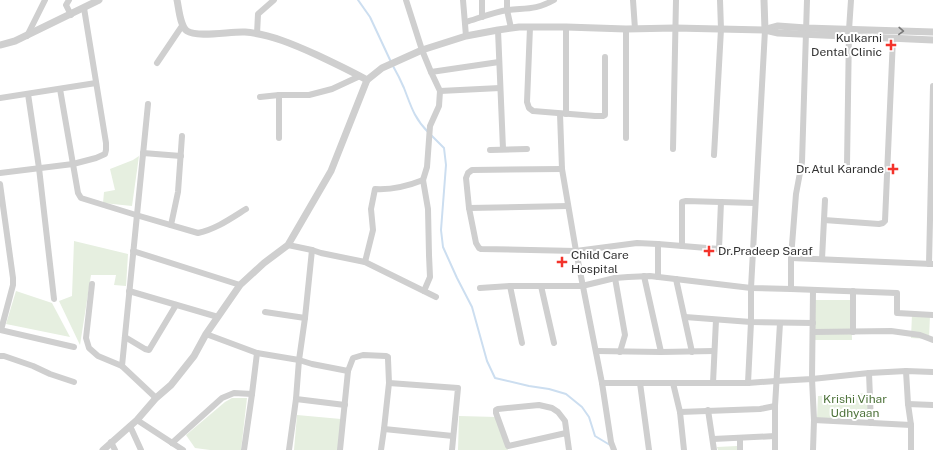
<svg xmlns="http://www.w3.org/2000/svg" width="933" height="450" viewBox="0 0 933 450" font-family="'Public Sans',sans-serif">
  <rect width="100%" height="100%" fill="#fff"/>
  <!-- green -->
  <g fill="#e6efe0">
    <polygon points="139,156 132,206 103,203 104,192 115,190 110,169 133,160"/>
    <polygon points="74,241 128,254 126,286 114,285 116,275 91,275 80,345 59,301 72,296"/>
    <polygon points="16,291 52,303 70,337 6,324"/>
    <polygon points="815,300 851,300 852,340 815,340"/>
    <polygon points="912,314 930,315 929,339 911,338"/>
    <polygon points="868,393 869,418 817,418 818,396"/>
    <polygon points="232,398 247,398 241,450 210,450 195,448 186,435 225,402"/>
    <polygon points="297,415 341,419 338,450 294,450"/>
    <polygon points="459,416 497,417 508,450 458,450"/>
    <polygon points="737,446 737,450 718,450 717,447"/>
  </g>
  <g fill="none" stroke-linecap="round" stroke-linejoin="round">
    <!-- stream -->
    <g stroke="#ccdef0" stroke-width="2">
      <polyline points="358,0 370,17 391,62"/>
      <path d="M393,66C397,73 401,81 404,88C411,106 414,118 428,132"/>
      <polyline points="431,135 444,148 446,165 441,230 443,247 457,278 472,307 487,361 495,378 529,386 549,389 566,394 582,407 589,417 595,436 610,445"/>
    </g>
    <!-- minor -->
    <g stroke="#cfcfcf" stroke-width="6">
      <polyline points="69,0 66,5 71,15"/>
      <polyline points="406,0 422,50 431,72 440,91 439,106 430,126 427,167 423,180"/>
      <polyline points="463,0 466,36"/>
      <polyline points="507,0 507,10 511,28"/>
      <polyline points="633,0 635,29"/>
      <polyline points="482,17 482,0"/>
      <path d="M466,22C479,18 494,12 508,10C527,8 536,10 554,0"/>
      <polyline points="530,27 527,102 529,108 533,111 595,116 603,116 605,115 605,57"/>
      <polyline points="566,27 566,114"/>
      <polyline points="626,29 626,138"/>
      <polyline points="498,30 503,149"/>
      <polyline points="257,34 258,14 274,0"/>
      <polyline points="27,36 45,0"/>
      <polyline points="157,63 182,26"/>
      <polyline points="431,72 499,62"/>
      <path d="M60,89L78,193L81,198L136,215L198,233C216,229 230,219 246,209"/>
      <polyline points="440,91 500,88"/>
      <polyline points="28,94 39,168 54,299"/>
      <polyline points="260,97 279,95 309,95 332,89 360,76"/>
      <polyline points="0,98 96,83"/>
      <polyline points="148,104 122,366 156,398"/>
      <polyline points="560,114 562,169 576,251 602,383 611,442 614,450"/>
      <polyline points="279,138 279,95"/>
      <polyline points="673,149 676,0"/>
      <polyline points="490,150 527,149"/>
      <polyline points="143,153 181,156"/>
      <polyline points="714,155 721,29 720,0"/>
      <polyline points="847,165 849,30 851,0"/>
      <polyline points="562,169 472,170 468,173 466,178 469,208 476,243 479,248 481,249 576,251 637,243 658,244 719,249 752,253"/>
      <polyline points="0,173 73,164 96,158 105,154 106,150 106,143 84,8"/>
      <polyline points="0,184 13,278 13,285 1,330"/>
      <polyline points="469,208 568,206"/>
      <polyline points="824,220 879,224 883,223 885,221 893,38"/>
      <polyline points="171,225 178,192 182,136"/>
      <polyline points="288,245 312,250 321,253 365,262 436,297"/>
      <polyline points="682,246 682,202 686,201 755,203"/>
      <polyline points="719,249 721,202"/>
      <polyline points="133,251 240,285"/>
      <polyline points="791,258 932,264"/>
      <polyline points="822,259 825,200"/>
      <path d="M365,262L373,230L371,209L375,189C392,190 408,186 423,180L428,209L429,255L430,277L424,291"/>
      <polyline points="929,264 933,86"/>
      <polyline points="644,276 661,352"/>
      <polyline points="658,277 658,244"/>
      <polyline points="615,278 625,335 620,352"/>
      <polyline points="676,279 692,352"/>
      <polyline points="92,284 86,338 89,348 98,356 122,366"/>
      <polyline points="510,286 522,343"/>
      <polyline points="541,286 554,343"/>
      <polyline points="480,288 510,286 582,286 615,278 628,277 650,276 751,288 791,289 897,293 897,313 933,315"/>
      <polyline points="791,289 791,258 796,194 802,162 807,0"/>
      <polyline points="813,290 812,379 814,420 813,450"/>
      <polyline points="129,291 218,317"/>
      <polyline points="265,312 305,318"/>
      <polyline points="685,317 751,322 813,323"/>
      <polyline points="0,330 74,347"/>
      <polyline points="813,332 891,331 920,335 933,340"/>
      <polyline points="853,332 853,291"/>
      <polyline points="206,334 257,353 299,360 312,364 348,371"/>
      <polyline points="125,337 145,349 149,350 176,305"/>
      <polyline points="596,351 661,352 714,351"/>
      <polyline points="0,356 4,356 33,366 50,374 74,382"/>
      <polyline points="906,371 908,404 911,425 911,450"/>
      <polyline points="869,373 871,423"/>
      <polyline points="389,383 458,388 452,450"/>
      <polyline points="602,383 748,383 776,381 812,379 869,373 906,371 933,372"/>
      <polyline points="640,383 649,450"/>
      <polyline points="673,383 680,412 684,450"/>
      <polyline points="713,383 716,320"/>
      <polyline points="748,383 751,322 751,288 765,30"/>
      <polyline points="296,399 345,405"/>
      <polyline points="908,404 933,405"/>
      <polyline points="708,410 714,450"/>
      <polyline points="680,412 760,409 775,406"/>
      <polyline points="137,420 183,450"/>
      <polyline points="814,420 911,425"/>
      <polyline points="130,426 141,450"/>
      <polyline points="384,429 453,436"/>
      <polyline points="566,433 508,446 496,413 496,410 498,409 539,405 552,408 558,412 565,421 569,450"/>
      <polyline points="713,439 775,436"/>
      <polyline points="111,442 115,450"/>
      <polyline points="172,443 222,398 234,393 252,394"/>
      <polyline points="244,450 252,394 257,353"/>
      <polyline points="289,450 296,399 299,360 305,318 312,250"/>
      <polyline points="340,450 348,371 353,358 363,355 386,356 388,357 388,359 389,383 384,429 381,450"/>
      <polyline points="740,450 740,438"/>
      <polyline points="775,450 775,406 780,323"/>
    </g>
    <!-- tertiary -->
    <g stroke="#cfcfcf" stroke-width="7">
      <path d="M177,0C179,9 180,26 187,31C197,38 232,31 245,32C270,34 295,45 317,55C334,63 351,71 367,80"/>
      <polyline points="764,0 765,30"/>
      <polyline points="767,29 778,26 806,28 933,32"/>
      <polyline points="0,45 15,41 99,0"/>
      <polyline points="103,450 137,420 156,398 171,385 194,356 206,334 240,285 264,263 288,245 331,171 367,80 382,68 422,50 466,36 498,30 519,27 566,27 626,29 675,28 765,30 778,33 933,40"/>
    </g>
  </g>
  <!-- one-way arrows -->
  <defs><path id="oneway-chevron" d="M-2-3.5L2.5 0L-2 3.5" fill="none" stroke-width="1.6" stroke-linecap="round" stroke-linejoin="round"/></defs>
  <use stroke="#797979" href="#oneway-chevron" transform="translate(901 31) rotate(2)"/>
  <!-- markers -->
  <g fill="#f3332b" stroke="#fff" stroke-width="1.5">
    <path d="M889 39h4v4h4v4h-4v4h-4v-4h-4v-4h4z"/>
    <path d="M891 163h4v4h4v4h-4v4h-4v-4h-4v-4h4z"/>
    <path d="M707 245h4v4h4v4h-4v4h-4v-4h-4v-4h4z"/>
    <path d="M560 256h4v4h4v4h-4v4h-4v-4h-4v-4h4z"/>
  </g>
  <g text-anchor="middle" dominant-baseline="central" stroke-width="4" stroke-linejoin="round" paint-order="stroke">
    <!-- poi labels -->
    <g font-size="12" fill="#323232" stroke="#fff" text-anchor="end">
      <text x="882" y="38">Kulkarni<tspan x="882" dy="14">Dental Clinic</tspan></text>
      <text x="884" y="169">Dr.Atul Karande</text>
      <text x="718" y="251" text-anchor="start">Dr.Pradeep Saraf</text>
      <text x="571" y="255" text-anchor="start">Child Care<tspan x="571" dy="14">Hospital</tspan></text>
    </g>
    <!-- park labels -->
    <g font-size="12" fill="#4e733b" stroke="#fff">
      <text x="855" y="399">Krishi Vihar<tspan x="855" dy="14">Udhyaan</tspan></text>
    </g>
  </g>
</svg>
